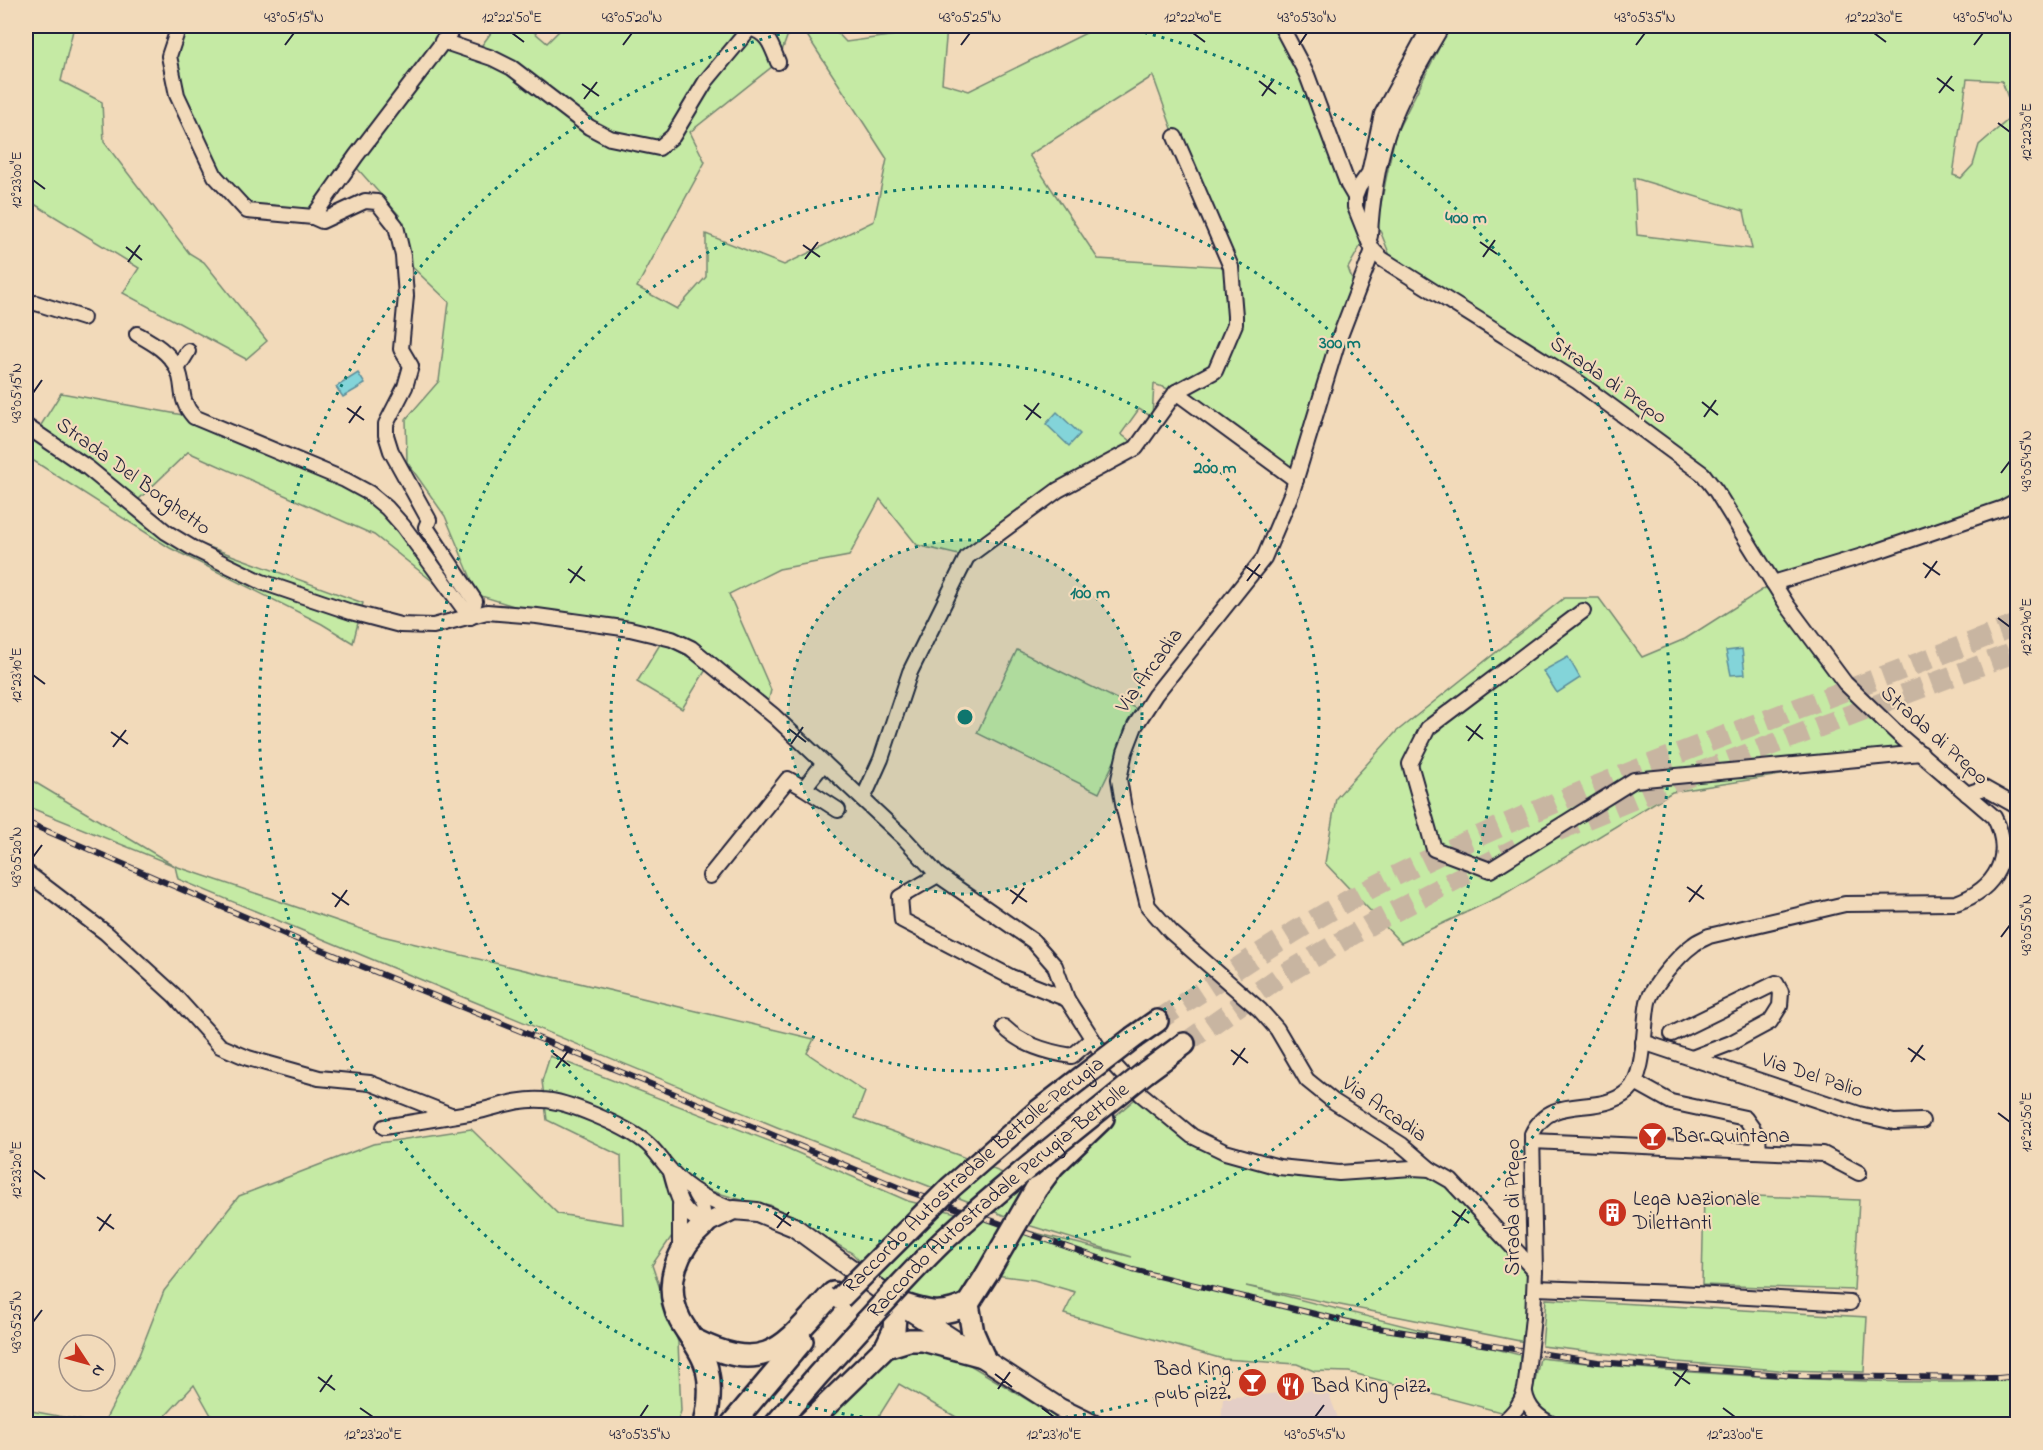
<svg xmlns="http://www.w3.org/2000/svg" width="2043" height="1450" viewBox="0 0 2043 1450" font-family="'Indie Flower',sans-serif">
  <rect width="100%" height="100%" fill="#f2daba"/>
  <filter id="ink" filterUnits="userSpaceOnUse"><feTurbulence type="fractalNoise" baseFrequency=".0167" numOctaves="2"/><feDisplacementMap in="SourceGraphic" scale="12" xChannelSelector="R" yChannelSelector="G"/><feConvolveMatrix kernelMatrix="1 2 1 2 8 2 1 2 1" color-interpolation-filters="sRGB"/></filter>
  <g filter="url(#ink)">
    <!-- built -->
    <polygon fill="#e4cec6" points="1327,1389 1340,1424 1221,1424 1223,1398"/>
    <!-- green -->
    <g fill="#c5eaa4" stroke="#748670" stroke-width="1.5" fill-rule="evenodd">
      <polygon points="26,26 74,26 61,81 102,102 104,142 189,253 204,262 267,341 246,359 123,293 139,268 26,199"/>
      <polygon points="186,26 448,26 311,217 252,204 214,166 170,62"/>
      <path d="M496,26H527L547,43L564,26H791L778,62L690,132L705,162L637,287L677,309L706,277V234L784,265L874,221L887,159L801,26H831L846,42L947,28L942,83L969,91L1100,26H1272L1301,78L1349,200L1361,245L1348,268L1357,293L1296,480L1177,392L1154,384L1152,417L1139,409L1121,434L1134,444L967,557L917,545L880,499L849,556L779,569L729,594L771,690L768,703L695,641L642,625L517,607L478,595L445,516L407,462L406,419L439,381L449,302L408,263L399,215L356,167L444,50L482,45ZM1153,76L1175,137L1230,267L1098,259L1029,155Z"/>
      <path d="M1448,26H2017V108L2013,112L2002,81L1967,79L1953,175L1961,178L1973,165L1979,145L2017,112V500L1773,583L1845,683L1921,753L1672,792L1501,896L1401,943L1325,863L1336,798L1396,732L1564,598H1599L1642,657L1685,639L1773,583L1716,491L1578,382L1382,259L1389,253L1377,223L1395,135L1441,44ZM1634,178L1744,211L1752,249L1637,235Z"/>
      <polygon points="61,393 194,417 369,493 460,603 374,535 188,452 137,501 190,540 363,603 353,643 322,624 170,548 26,456 26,449"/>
      <polygon points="662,641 707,668 682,709 637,682"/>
      <polygon points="1017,650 1139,710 1099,793 977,733"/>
      <polygon points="26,777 175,866 382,936 814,1039 807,1053 865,1092 855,1118 958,1155 1045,1190 1094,1134 1141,1094 1192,1136 1279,1167 1430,1169 1535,1271 1530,1343 1246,1286 1520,1355 1518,1389 1504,1413 1349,1372 1314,1371 1297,1364 1223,1359 1064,1314 1075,1292 1034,1280 979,1273 963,1298 938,1308 882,1284 852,1253 770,1205 742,1200 697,1187 681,1172 669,1182 677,1211 672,1236 652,1265 678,1342 681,1411 677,1424 216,1424 194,1385 158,1424 103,1424 139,1355 164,1291 239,1196 373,1144 471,1129 558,1214 623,1224 621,1156 547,1120 542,1081 550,1056 782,1146 908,1201 1132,1257 1031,1226 777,1127 178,879 175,866 26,806"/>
      <polygon points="1704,1194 1859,1200 1854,1290 1702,1285"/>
      <polygon points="1546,1299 1867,1317 1864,1372 1779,1370 1677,1362 1542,1346"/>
      <polygon points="908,1344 952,1354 1036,1405 1065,1424 991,1424 985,1421 982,1424 963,1424 961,1423 963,1421 899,1384 874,1424 817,1424 869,1372"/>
      <path d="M1540,1358C1625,1368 1709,1374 1794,1378C1869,1382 1943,1384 2017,1380V1417L2011,1424H1562L1547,1419L1533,1404V1390Z"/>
      <polygon points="26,1410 100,1424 26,1424"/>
    </g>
    <!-- water -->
    <g fill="#83d4d9" stroke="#5c8d9a" stroke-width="1.5">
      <polygon points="358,373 365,384 343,397 336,387"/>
      <polygon points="1057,412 1080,434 1069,446 1046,424"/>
      <polygon points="1742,649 1745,674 1731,675 1726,651"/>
      <polygon points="1568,657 1580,678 1557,693 1543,671"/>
    </g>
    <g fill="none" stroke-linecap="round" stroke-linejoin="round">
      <!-- highway-tunnel -->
      <g stroke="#c8b5a1" stroke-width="21" stroke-dasharray="21 10" stroke-linecap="butt">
        <polyline points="1557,831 1677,781 2018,651"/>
        <path d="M1157,1021C1234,970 1310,918 1393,877C1594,776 1810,708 2018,624"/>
        <polyline points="1184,1044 1278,978 1378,920 1517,848"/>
      </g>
      <defs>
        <g id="minor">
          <polyline points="179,26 169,56 177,95 215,176 247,211 313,217 356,156 455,26"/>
          <polyline points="1281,26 1307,75 1348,185 1355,197"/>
          <path d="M1430,26L1382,114L1369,173L1359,187L1355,197V207L1369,242L1373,250L1382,259L1578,382L1703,474L1716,491L1787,605L1845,683L1899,735L1994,817C2015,856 1996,889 1956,903L1845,904L1709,936C1704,939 1697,941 1693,945C1679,955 1652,986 1648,1002C1643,1026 1646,1075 1628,1091C1597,1118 1552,1091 1532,1134L1535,1271L1533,1317"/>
          <path d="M442,41L492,58L512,68L589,127L610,138L659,148L673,136L706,81L750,28C769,34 771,45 778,62"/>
          <polyline points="1175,137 1231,267 1235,316 1235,324 1215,371 1176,392"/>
          <polyline points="313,217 322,221 365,201 377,202 396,226 403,256 406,296 401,349 411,366 405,387 386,424 386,435 391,451 429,520 426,527 475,601 470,617"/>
          <path d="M1370,236C1371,206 1378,161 1388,132C1401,95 1422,60 1442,26"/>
          <polyline points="1373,250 1337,344 1292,492 1264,558 1155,695 1135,726 1125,752 1119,779 1124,809 1148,906 1171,932 1260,1010 1277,1029 1307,1080 1333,1101 1402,1145 1430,1169"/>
          <polyline points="26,305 36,303 83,318"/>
          <path d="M137,334C153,343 168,351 177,368C186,386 177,398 194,417L345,480L369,493L387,508L403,526L470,617"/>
          <polyline points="177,369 188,351"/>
          <polyline points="26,426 88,468 166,532 194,549 262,582 351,612 400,625 433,626 487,612 537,616 630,629 672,639 691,648 774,716 905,839 938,875 1033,941 1055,966 1067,999 1099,1049 1141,1094 1192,1136 1225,1152 1279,1167 1339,1173 1412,1168 1430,1169 1451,1181 1535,1271"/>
          <polyline points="1773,583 1872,553 2003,508 2018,500"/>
          <polyline points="1583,611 1428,728 1410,764 1434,849 1490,870 1634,780 1921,753"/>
          <polyline points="804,788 838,810"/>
          <polyline points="1967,794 1984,788 2018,807"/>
          <polyline points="863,799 881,759 910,672 967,557 1058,490 1136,448 1176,392 1296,480"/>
          <polyline points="26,872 106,933 174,995 220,1046 248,1058 319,1078 370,1083 451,1115"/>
          <polyline points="938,875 900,897 902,920 1011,977 1067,999"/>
          <polyline points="710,876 788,779 804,788 824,763"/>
          <path d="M1004,1027C1022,1045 1047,1052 1072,1056L1092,1039"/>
          <polyline points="1672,1034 1776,983 1781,992 1780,1006 1770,1022 1731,1043 1692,1058"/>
          <polyline points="1643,1042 1859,1114 1894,1122 1922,1121"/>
          <polyline points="1635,1082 1671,1102 1745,1118 1758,1136 1759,1151"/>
          <path d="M384,1127C415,1122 445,1117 475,1112C498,1107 519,1098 543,1100C568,1101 624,1126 644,1141C656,1150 662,1162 672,1172C689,1191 710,1201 734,1210"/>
          <polyline points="1532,1141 1823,1154 1859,1173"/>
          <path d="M671,1172C678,1197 679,1212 705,1224L702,1206L695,1194"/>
          <polyline points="680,1251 680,1205"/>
          <polyline points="1535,1288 1678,1293 1850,1303"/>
          <path d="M1525,1393C1528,1409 1538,1418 1552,1424"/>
          <path d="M1501,1424C1514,1413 1524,1402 1526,1383"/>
        </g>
        <polyline id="major" points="705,1224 734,1210 757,1212 794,1227 896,1302 1060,1408 1093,1424"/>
        <g id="highway">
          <polyline points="1134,1037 1157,1021"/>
          <polyline points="1146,1072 1184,1044"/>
          <polyline points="1036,1189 1053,1166 1103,1118"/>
          <path d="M692,1339C768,1377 783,1347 833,1293"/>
          <path d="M886,1347L894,1330L896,1302C926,1312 939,1318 968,1304"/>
          <polyline points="983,1356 973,1333 968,1304 987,1274"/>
          <path d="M705,1424C709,1407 711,1386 707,1369C703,1351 688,1335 680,1320C662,1284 677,1248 705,1224"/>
          <polyline points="732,1424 802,1341"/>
          <polyline points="776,1424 818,1375 866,1322"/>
          <polyline points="807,1424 886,1347 909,1340 923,1340 983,1356"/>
        </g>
      </defs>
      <!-- minor casing -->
      <use href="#minor" stroke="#22223b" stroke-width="18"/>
      <!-- major casing -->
      <use href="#major" stroke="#22223b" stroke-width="22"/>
      <!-- highway casing -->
      <use href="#highway" stroke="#22223b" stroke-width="26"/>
      <!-- minor -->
      <use href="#minor" stroke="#f2daba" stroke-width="14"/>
      <!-- major -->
      <use href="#major" stroke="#f2daba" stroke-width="18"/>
      <!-- highway -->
      <use href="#highway" stroke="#f2daba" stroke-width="21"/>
      <defs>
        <polyline id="rail" points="26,822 317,948 675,1094 907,1191 1133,1270 1365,1326 1598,1362 1797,1376 1999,1378 2018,1376"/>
      </defs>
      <!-- rail casing -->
      <use href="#rail" stroke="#22223b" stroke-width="6"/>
      <!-- rail -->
      <use href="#rail" stroke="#f2daba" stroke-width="4" stroke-dasharray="11" stroke-linecap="butt"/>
      <defs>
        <polyline id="minor-bridge" points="1526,1383 1533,1317"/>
        <g id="highway-bridge">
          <polyline points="987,1274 1036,1189"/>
          <path id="s1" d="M840,1298L951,1187L1037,1112L1134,1037"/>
          <path id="s2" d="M866,1322C891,1295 916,1267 942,1242C1007,1182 1077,1128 1146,1072"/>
        </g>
      </defs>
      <!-- minor-bridge casing -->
      <use href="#minor-bridge" stroke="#22223b" stroke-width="18" stroke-linecap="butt"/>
      <!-- highway-bridge casing -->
      <use href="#highway-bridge" stroke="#22223b" stroke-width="26" stroke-linecap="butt"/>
      <!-- minor-bridge -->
      <use href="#minor-bridge" stroke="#f2daba" stroke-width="14"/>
      <!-- highway-bridge -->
      <use href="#highway-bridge" stroke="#f2daba" stroke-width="21"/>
    </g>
  </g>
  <!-- ticks -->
  <path fill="none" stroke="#22223b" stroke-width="2" d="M512,33L524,42M1193,33L1205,42M1874,33L1886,42M285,45L294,33M623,45L632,33M961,45L970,33M1299,45L1307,33M1636,45L1645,33M1974,45L1983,33M1937,78L1954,91M1259,81L1276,94M582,84L599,96M1939,93L1952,76M1262,96L1274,79M584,99L597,82M1998,123L2010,132M33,180L45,189M1480,242L1497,254M803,245L820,257M126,247L142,260M1483,257L1495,240M805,259L818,242M128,262L140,245M33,393L42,380M1702,402L1718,415M1024,405L1041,418M347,408L364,420M1704,417L1716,400M1026,420L1039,403M349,423L361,406M2001,473L2010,461M1923,563L1940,575M1245,566L1262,578M568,569L585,581M1925,578L1937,561M1247,581L1260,564M570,583L582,566M1998,618L2010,627M33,675L45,684M1466,726L1483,739M789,729L806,742M111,732L128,744M1468,741L1481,724M791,744L803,727M113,747L126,730M33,857L42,845M1687,887L1704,899M1010,890L1027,902M332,893L349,905M1689,902L1702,885M1012,904L1024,888M335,907L347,890M2001,937L2010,925M1908,1048L1925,1060M1231,1050L1248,1063M553,1053L570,1066M1911,1062L1923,1045M1233,1065L1245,1048M556,1068L568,1051M1998,1113L2010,1122M33,1170L45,1179M1452,1211L1469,1223M774,1214L791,1226M97,1217L114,1229M1454,1226L1466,1209M777,1228L789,1212M99,1231L111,1214M33,1322L42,1310M1673,1372L1690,1384M995,1374L1012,1387M318,1377L335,1390M1675,1386L1687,1369M998,1389L1010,1372M320,1392L332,1375M360,1408L373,1417M1042,1408L1054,1417M1723,1408L1735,1417M640,1417L648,1405M1315,1417L1324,1405"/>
  <!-- distance rings -->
  <circle cx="965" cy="717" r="177" fill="#0f766e" fill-opacity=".12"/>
  <g fill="none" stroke="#0f766e" stroke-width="3" stroke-dasharray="3 6">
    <circle cx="965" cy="717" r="177"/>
    <circle cx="965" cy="717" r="354"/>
    <circle cx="965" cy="717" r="531"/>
    <path d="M934 1424A708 708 0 0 1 812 26M1118 26A708 708 0 0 1 996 1424"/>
  </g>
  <!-- icons -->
  <defs>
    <symbol id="bar-disc" viewBox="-11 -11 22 22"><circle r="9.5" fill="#c8321e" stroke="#f2daba"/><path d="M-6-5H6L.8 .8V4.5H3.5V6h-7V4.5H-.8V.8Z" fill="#fff"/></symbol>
    <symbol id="building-disc" viewBox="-11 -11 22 22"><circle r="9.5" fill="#c8321e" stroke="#f2daba"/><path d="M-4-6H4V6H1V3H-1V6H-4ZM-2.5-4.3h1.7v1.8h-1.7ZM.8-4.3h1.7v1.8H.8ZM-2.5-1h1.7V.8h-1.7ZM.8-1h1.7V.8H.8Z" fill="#fff"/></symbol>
    <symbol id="restaurant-disc" viewBox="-11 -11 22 22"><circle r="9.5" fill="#c8321e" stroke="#f2daba"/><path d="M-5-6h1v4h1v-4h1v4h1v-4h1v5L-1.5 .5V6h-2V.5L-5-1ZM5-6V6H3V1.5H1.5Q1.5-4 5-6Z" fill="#fff"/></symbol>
  </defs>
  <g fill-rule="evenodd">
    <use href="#bar-disc" x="1636" y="1120" width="33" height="33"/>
    <use href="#building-disc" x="1596" y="1196" width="33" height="33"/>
    <use href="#bar-disc" x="1236" y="1366" width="33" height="33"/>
    <use href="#restaurant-disc" x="1274" y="1370" width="33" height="33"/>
  </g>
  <g text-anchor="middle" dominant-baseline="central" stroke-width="4.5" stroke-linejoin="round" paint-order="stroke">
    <!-- street labels -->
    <g font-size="21" fill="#22223b" stroke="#f2daba">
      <text transform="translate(1608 381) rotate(35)">Strada di Prepo</text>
      <text transform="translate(133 477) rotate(36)">Strada Del Borghetto</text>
      <text transform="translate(1150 671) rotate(-54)">Via Arcadia</text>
      <text transform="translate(1934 736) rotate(42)">Strada di Prepo</text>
      <text transform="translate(1812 1076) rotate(18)">Via Del Palio</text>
      <text transform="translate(1384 1110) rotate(35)">Via Arcadia</text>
      <text stroke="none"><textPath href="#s1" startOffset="182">Raccordo Autostradale Bettolle-Perugia</textPath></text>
      <text stroke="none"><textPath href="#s2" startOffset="180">Raccordo Autostradale Perugia-Bettolle</textPath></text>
      <text transform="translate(1514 1207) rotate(-90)">Strada di Prepo</text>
    </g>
    <!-- poi labels -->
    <g font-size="21" fill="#22223b" stroke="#f2daba" text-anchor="start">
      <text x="1673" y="1137">Bar Quintana</text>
      <text x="1633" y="1200">Lega Nazionale<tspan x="1633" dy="24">Dilettanti</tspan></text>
      <text x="1231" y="1370" text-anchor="end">Bad King<tspan x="1231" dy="24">pub pizz.</tspan></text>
      <text x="1312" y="1387">Bad King pizz.</text>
    </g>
  </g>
  <circle cx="965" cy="717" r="9" fill="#0f766e" stroke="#f2daba" stroke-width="3"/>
  <g font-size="18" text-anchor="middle" font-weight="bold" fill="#0f766e" stroke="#f2daba" stroke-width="4.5" stroke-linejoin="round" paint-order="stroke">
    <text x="1466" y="223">400 m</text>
    <text x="1340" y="348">300 m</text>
    <text x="1215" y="473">200 m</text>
    <text x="1090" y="598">100 m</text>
  </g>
  <!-- margin -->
  <rect width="2043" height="1450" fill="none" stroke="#f2daba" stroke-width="66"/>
  <!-- north arrow -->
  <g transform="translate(87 1363) rotate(126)"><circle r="28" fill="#f2daba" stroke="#9f9087" stroke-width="1.5"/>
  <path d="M0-4.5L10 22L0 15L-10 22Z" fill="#c8321e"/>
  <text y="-9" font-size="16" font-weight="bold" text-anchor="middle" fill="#22223b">N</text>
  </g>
  <rect x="33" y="33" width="1977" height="1384" fill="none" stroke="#22223b" stroke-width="2"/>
  <g font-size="15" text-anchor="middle" fill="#22223b">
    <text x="294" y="22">43°05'15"N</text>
    <text x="512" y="22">12°22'50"E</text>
    <text x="632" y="22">43°05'20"N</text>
    <text x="970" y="22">43°05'25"N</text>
    <text x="1193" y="22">12°22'40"E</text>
    <text x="1307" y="22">43°05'30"N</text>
    <text x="1645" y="22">43°05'35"N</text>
    <text x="1874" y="22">12°22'30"E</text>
    <text x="1983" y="22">43°05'40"N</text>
    <text transform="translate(2026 132) rotate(-90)" y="5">12°22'30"E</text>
    <text transform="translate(16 180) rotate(-90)" y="5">12°23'00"E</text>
    <text transform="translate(16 393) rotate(-90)" y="5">43°05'15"N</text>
    <text transform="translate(2026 461) rotate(-90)" y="5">43°05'45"N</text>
    <text transform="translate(2026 627) rotate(-90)" y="5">12°22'40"E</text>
    <text transform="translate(16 675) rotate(-90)" y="5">12°23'10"E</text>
    <text transform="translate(16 857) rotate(-90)" y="5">43°05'20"N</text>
    <text transform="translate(2026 925) rotate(-90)" y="5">43°05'50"N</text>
    <text transform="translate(2026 1122) rotate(-90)" y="5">12°22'50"E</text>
    <text transform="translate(16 1170) rotate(-90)" y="5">12°23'20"E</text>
    <text transform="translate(16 1322) rotate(-90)" y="5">43°05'25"N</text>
    <text x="373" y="1439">12°23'20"E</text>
    <text x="640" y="1439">43°05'35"N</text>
    <text x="1054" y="1439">12°23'10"E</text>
    <text x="1315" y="1439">43°05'45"N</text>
    <text x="1735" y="1439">12°23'00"E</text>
  </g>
</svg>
